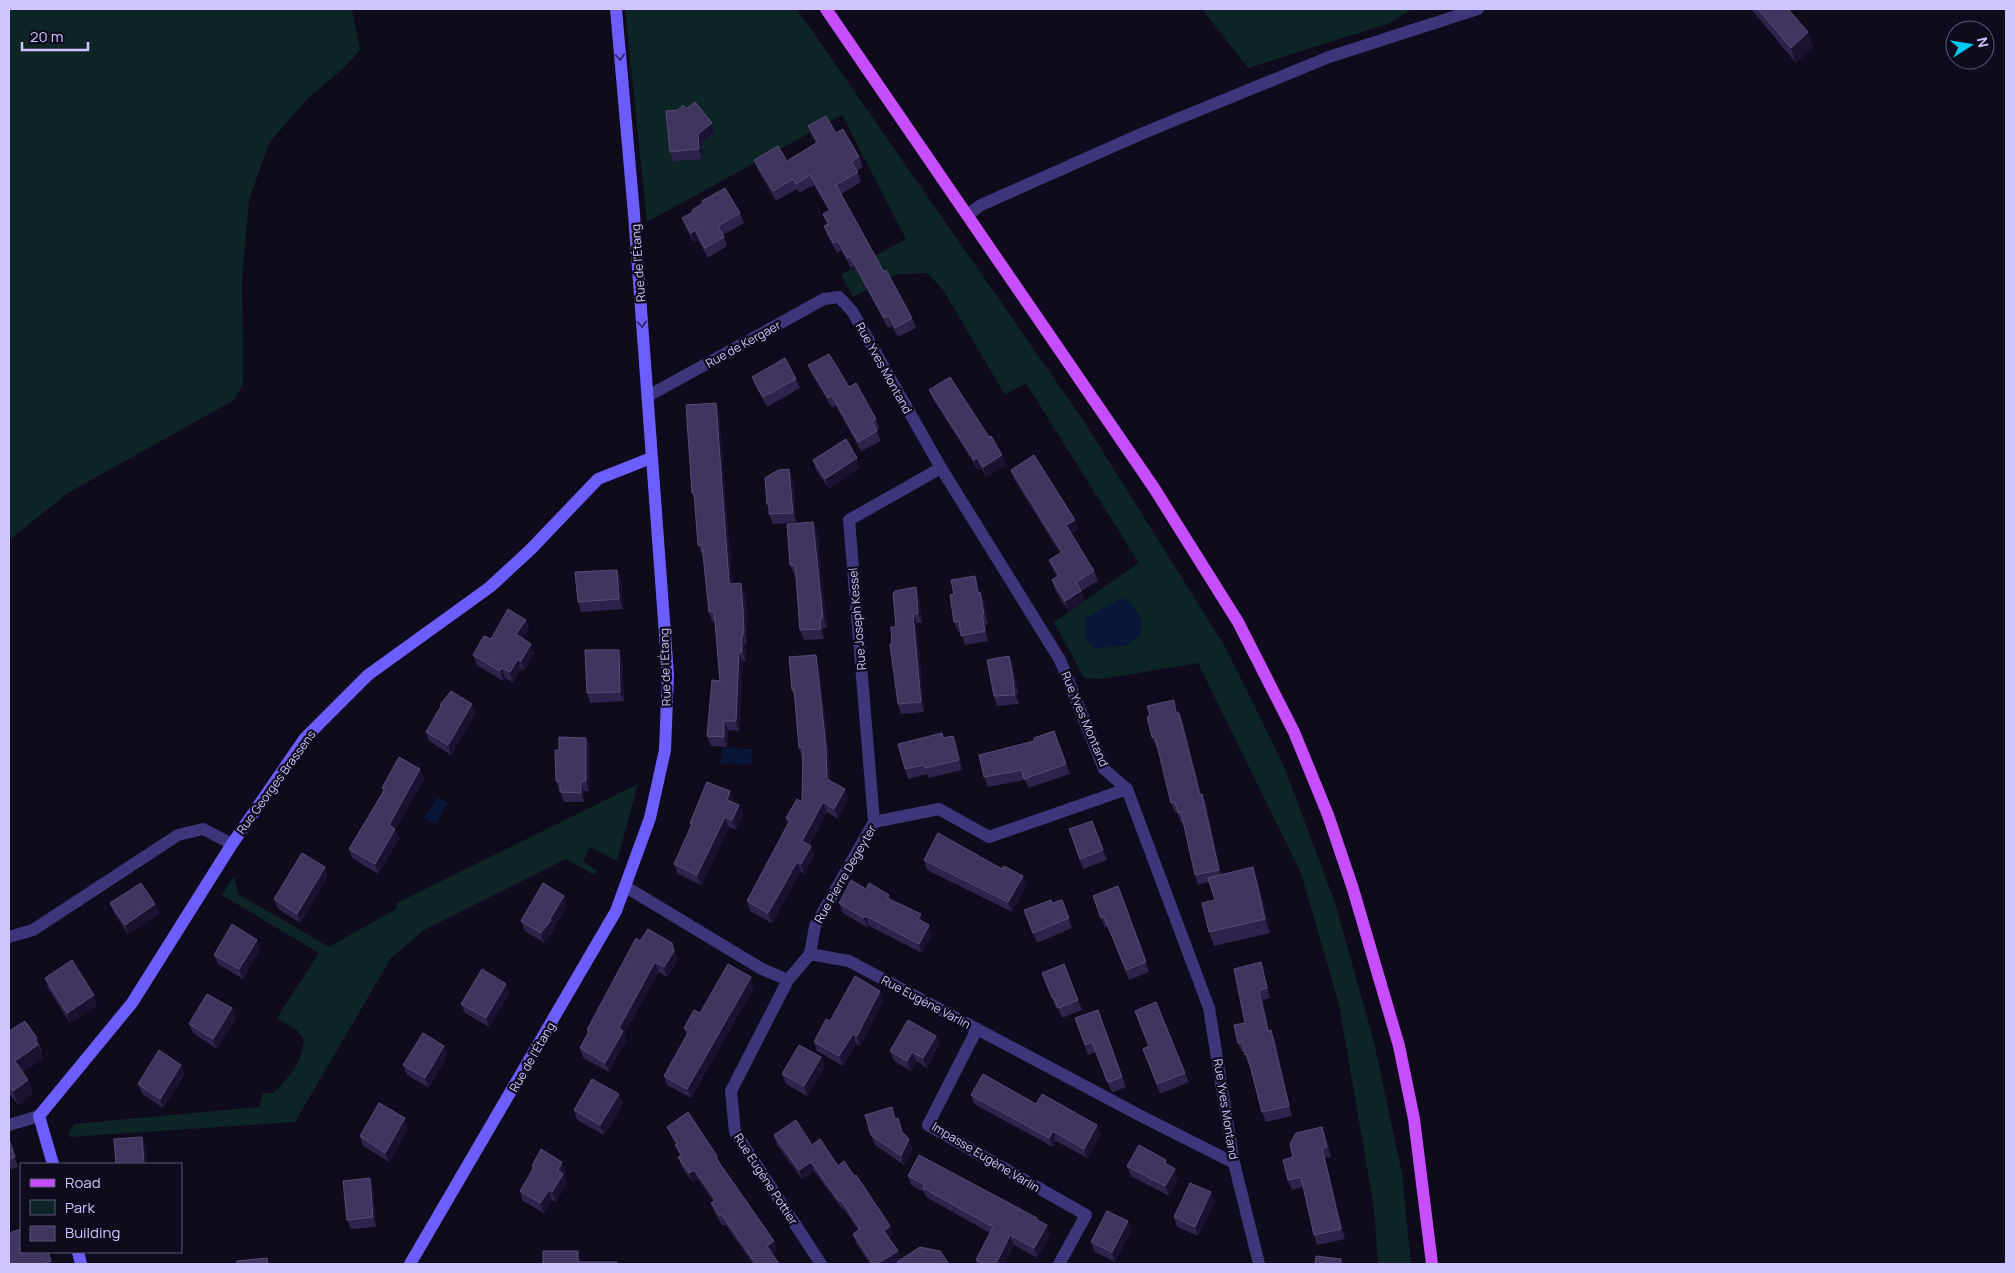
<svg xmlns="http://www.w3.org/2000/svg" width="2015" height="1273" viewBox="0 0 2015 1273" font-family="Manrope,sans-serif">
  <rect width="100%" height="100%" fill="#0f0b1c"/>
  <!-- green -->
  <g fill="#0e2526">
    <polygon points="9,9 352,9 360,50 345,67 307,99 269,143 249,200 242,279 243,385 234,400 68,493 9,540"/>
    <polygon points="625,9 797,9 1083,420 1224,645 1255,707 1285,769 1335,903 1374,1042 1402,1174 1411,1264 1378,1264 1374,1208 1339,1004 1301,873 1198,663 1102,679 1084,678 1054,622 1139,563 1026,383 1005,395 944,291 927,273 897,274 853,297 841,275 906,239 842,115 647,222"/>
    <polygon points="1202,9 1412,9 1390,23 1248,68"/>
    <path d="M638,784L617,861L590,847L583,861L597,871L594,875L566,859L424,930L391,958L295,1122L69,1137L70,1130L75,1124L259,1107L263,1093H274C291,1074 300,1067 304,1040L298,1031L277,1018L319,953L222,895L234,876L238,894L329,947L396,909L397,903Z"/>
  </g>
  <!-- water -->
  <g fill="#081737">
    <polygon points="1122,598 1131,603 1143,621 1141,635 1124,646 1094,648 1085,639 1085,618"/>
    <polygon points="722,748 752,749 751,764 721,763"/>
    <polygon points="437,797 448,803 435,825 424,818"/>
  </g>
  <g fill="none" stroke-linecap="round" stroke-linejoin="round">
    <!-- street -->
    <g stroke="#3d367b" stroke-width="12">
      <polyline points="967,215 981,205 1141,134 1329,57 1478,9"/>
      <polyline points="648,396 824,299 839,297 852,311 941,468 1060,660 1104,769 1127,789 1209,1008 1234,1163 1259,1264"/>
      <polyline points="874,822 849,520 941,468"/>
      <polyline points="626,887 762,969 788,980 810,954 849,961 1141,1116 1234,1163"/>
      <polyline points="9,937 33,930 178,835 203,829 232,844"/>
      <polyline points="810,954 815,926 874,822 939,809 989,837 1127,789"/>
      <polyline points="788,980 731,1091 735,1132 821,1264"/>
      <polyline points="977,1029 928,1125 1086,1215 1059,1264"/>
      <polyline points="9,1125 39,1116"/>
    </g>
    <!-- secondary -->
    <g stroke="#6c5efe" stroke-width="12">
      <polyline points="53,1164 39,1116 132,1003 232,844 305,738 368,675 490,587 531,549 598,479 651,458"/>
      <polyline points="78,1252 81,1264"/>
      <polyline points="410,1264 616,911 650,818 665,750 668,675 634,214 616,9"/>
    </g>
    <!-- primary -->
    <polyline stroke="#c74efe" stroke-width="12" points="826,9 1154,488 1238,622 1294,732 1328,815 1353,889 1399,1046 1414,1119 1432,1264"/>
  </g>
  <!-- wall -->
  <g fill="#2d234b">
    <polygon points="1751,9 1788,9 1808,32 1813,47 1796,63"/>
    <polygon points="686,109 712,123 715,133 702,143 702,159 673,161 670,152 678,110"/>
    <polygon points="808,126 836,133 859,157 863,167 857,170 861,182 841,194 884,272 912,318 916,328 898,337 892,326 888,328 854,266 851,268 841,250 837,253 828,236 824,226 827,225 823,214 829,211 814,185 799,193 797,189 776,201 758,170 754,160 787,161 816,143 812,136"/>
    <polygon points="740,213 744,223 723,235 727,246 708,258 698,240 694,243 686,228 682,218"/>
    <polygon points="808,365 849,387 876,419 879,429 876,430 881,441 861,451 836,406 832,408 812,374"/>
    <polygon points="752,377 796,379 800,388 767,407 756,387"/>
    <polygon points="929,390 989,437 1006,465 986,477 981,468 978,470 933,399"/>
    <polygon points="719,413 732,583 745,592 747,619 747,643 745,644 746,661 743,661 739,731 728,730 727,747 711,746 707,736 720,681 715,621 712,622 709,612 703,555 702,555 698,545 695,501 692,493"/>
    <polygon points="813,460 860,468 829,489 816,470"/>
    <polygon points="789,469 793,479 796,522 773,524 769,514 769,509 767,504"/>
    <polygon points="1011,470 1078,530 1071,534 1094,571 1098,581 1081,591 1085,600 1068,611 1055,590 1052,580 1057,577 1053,570 1049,560 1060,553 1014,479"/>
    <polygon points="813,522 817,531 827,628 823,628 824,639 804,640 800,630 796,575 794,575 790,565"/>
    <polygon points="621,580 623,609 581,612 578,602"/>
    <polygon points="978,586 979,592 980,592 984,602 988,624 985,625 988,641 965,645 961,632 958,632 954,622 954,594"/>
    <polygon points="919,597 922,623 917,623 924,712 901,714 898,704 892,644 896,627"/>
    <polygon points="526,620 529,629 523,639 535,653 524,670 521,669 513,682 505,678 503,681 477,665 473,655 491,639"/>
    <polygon points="622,660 624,701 590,703 587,693"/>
    <polygon points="819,665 829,757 830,781 848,799 838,819 827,812 809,845 811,846 814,856 804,874 801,871 772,923 750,911 747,901 788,824 786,818 802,802 802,758 799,748 795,698 792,690"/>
    <polygon points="1013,665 1018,693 1016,693 1019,704 997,706 994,696"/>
    <polygon points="440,705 476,713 451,755 429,741 426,732 440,707"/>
    <polygon points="1177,710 1178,713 1179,713 1183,722 1201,795 1206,804 1221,875 1253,867 1258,881 1270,933 1214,946 1209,932 1215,900 1209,882 1198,885 1195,875 1183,822 1181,823 1177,812 1175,812 1171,803 1158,746 1156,747 1152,737"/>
    <polygon points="1054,731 1070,774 1028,788 1025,780 988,787 984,777 1034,741"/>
    <polygon points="942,733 944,738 953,736 957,746 962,770 929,778 927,774 908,779 905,769"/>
    <polygon points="586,738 590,747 589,791 584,791 584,802 564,802 560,791 559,790 556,781 559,750"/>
    <polygon points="420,769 424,779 395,829 399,839 378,874 352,858 349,849 383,791 382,788"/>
    <polygon points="734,801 733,802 743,815 736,830 729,827 701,885 678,874 674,864 691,826 690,823"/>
    <polygon points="1092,821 1107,860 1083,869 1069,829"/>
    <polygon points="924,860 1002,869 1023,876 1026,886 1012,912 927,870"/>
    <polygon points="328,876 300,923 278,909 274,899"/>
    <polygon points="1118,886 1149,972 1129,980 1108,926 1105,928 1093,896"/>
    <polygon points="866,889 889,895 890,899 924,923 932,935 922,953 869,926 868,928 843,913 839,903"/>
    <polygon points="1062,900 1072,928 1037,943 1024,910 1052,903"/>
    <polygon points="110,903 155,904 159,914 128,934 114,913"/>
    <polygon points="567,906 554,928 555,929 544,943 525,931 521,921"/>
    <polygon points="257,940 260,949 243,979 218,964 214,955"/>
    <polygon points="640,941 675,952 677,960 667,977 659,972 624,1034 626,1040 609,1072 583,1058 580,1048 588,1034 587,1030"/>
    <polygon points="1264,972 1270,998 1263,1000 1269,1030 1275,1040 1292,1116 1266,1122 1262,1112 1250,1064 1248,1064 1244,1052 1242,1052 1238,1043"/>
    <polygon points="1042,973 1078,1000 1082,1010 1062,1018 1058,1008 1056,1009"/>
    <polygon points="45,978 94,995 97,1005 70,1023 48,988"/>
    <polygon points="506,984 510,993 489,1027 465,1013 461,1004"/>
    <polygon points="754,987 691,1098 667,1085 664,1076 687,1036 684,1028 700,1013"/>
    <polygon points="880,991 883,1001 860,1046 856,1044 843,1066 817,1051 814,1042"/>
    <polygon points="232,1008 236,1018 217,1049 193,1033 189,1024"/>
    <polygon points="1098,1010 1126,1087 1113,1092 1111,1091 1096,1052 1088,1055 1075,1018"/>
    <polygon points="1135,1011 1185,1073 1189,1082 1160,1094 1143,1049 1149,1047"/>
    <polygon points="9,1030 9,1031 37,1038 42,1052 40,1053 43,1059 23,1072 28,1080 33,1093 18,1105 9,1093"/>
    <polygon points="936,1036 939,1045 927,1068 916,1061 911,1071 894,1061 890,1051"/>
    <polygon points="444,1046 447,1056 429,1088 407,1075 403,1065"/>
    <polygon points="821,1057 825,1067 807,1096 786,1084 782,1074"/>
    <polygon points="185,1074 163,1108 142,1094 138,1084"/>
    <polygon points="619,1094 623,1104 604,1135 577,1120 574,1110"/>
    <polygon points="971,1095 1036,1104 1101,1134 1087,1158 1056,1141 1053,1147 974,1104"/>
    <polygon points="898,1118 903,1133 913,1149 904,1165 875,1145 871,1135"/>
    <polygon points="667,1127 717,1156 719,1163 777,1251 772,1254 779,1264 753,1264 726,1225 722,1225 715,1213 711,1203 714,1202 698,1179 693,1183 682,1167 678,1157 680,1156 675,1145 676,1145 671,1136"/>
    <polygon points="1322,1127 1326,1137 1331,1157 1325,1158 1345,1239 1317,1245 1314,1235 1303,1187 1292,1190 1288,1180 1293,1157"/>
    <polygon points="408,1128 389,1162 363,1146 360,1136"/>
    <polygon points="774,1135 812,1145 838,1166 893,1235 889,1238 898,1251 901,1260 949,1264 898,1264 898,1262 895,1264 870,1264 856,1243 853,1234 858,1230 844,1209 843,1210 814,1171 802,1179 777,1145"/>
    <polygon points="9,1139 18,1167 9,1170"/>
    <polygon points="1168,1165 1178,1178 1169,1196 1131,1176 1127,1166"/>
    <polygon points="532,1166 566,1172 564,1175 567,1183 556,1202 552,1200 544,1213 523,1201 520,1191 533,1169"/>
    <polygon points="908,1176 1038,1221 1047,1225 1050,1235 1037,1258 1014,1245 1004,1264 977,1264 976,1260 990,1233 926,1197 924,1192 911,1185"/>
    <polygon points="373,1188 376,1227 351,1229 347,1220"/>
    <polygon points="1211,1192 1215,1202 1198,1236 1177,1227 1174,1217"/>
    <polygon points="1128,1221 1131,1231 1115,1262 1095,1252 1091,1242"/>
    <polygon points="48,1252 52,1264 9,1264"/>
  </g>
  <!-- shaded-wall -->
  <g fill="#1a1230">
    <polygon points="1808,32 1813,47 1796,63 1791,48"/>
    <polygon points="712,123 715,133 702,143 702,159 699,149 698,134"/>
    <polygon points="695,230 698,240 694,243 691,233"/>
    <polygon points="716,403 719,413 733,590 729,581"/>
    <polygon points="1002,455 1006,465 986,477 983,467"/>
    <polygon points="857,458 860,468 829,489 825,479"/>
    <polygon points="977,458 981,468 978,470 974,460"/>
    <polygon points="789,469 793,479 796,522 793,513"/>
    <polygon points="1075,520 1078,530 1069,535 1066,525"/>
    <polygon points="813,522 817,531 827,628 823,618"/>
    <polygon points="617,570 621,580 623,609 619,599"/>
    <polygon points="975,576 978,586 981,602 978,593"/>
    <polygon points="741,583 745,592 747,619 747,643 744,633"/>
    <polygon points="916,587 919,597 922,623 918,613"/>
    <polygon points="1081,591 1085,600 1068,611 1065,601"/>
    <polygon points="980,592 984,602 988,624 984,614"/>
    <polygon points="913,614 917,623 924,712 921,702"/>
    <polygon points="982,615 985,625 988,641 985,631"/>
    <polygon points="820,618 823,628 824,639 821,629"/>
    <polygon points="526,620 529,629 520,644 516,634"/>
    <polygon points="742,634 745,644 746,661 742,652"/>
    <polygon points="531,644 535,653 524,670 521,661"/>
    <polygon points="619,650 622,660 624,701 620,692"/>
    <polygon points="739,652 743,661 739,731 736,721"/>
    <polygon points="816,655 819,665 829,757 830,789 827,779"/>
    <polygon points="1009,656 1013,665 1018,693 1014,683"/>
    <polygon points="518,659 521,669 513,682 510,672"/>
    <polygon points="502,668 505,678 503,681 500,671"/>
    <polygon points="1013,684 1016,693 1019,704 1015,695"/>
    <polygon points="472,704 476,713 451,755 448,745"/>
    <polygon points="1179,713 1183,722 1203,805 1200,795"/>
    <polygon points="724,721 728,730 727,747 724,737"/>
    <polygon points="953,736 957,746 962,770 959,760"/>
    <polygon points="586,738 590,747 589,791 586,781"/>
    <polygon points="420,769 424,779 395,829 399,839 378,874 375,864 389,825"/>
    <polygon points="581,781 584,791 584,802 581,793"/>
    <polygon points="845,789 848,799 838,819 834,809"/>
    <polygon points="730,791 734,801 730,809 727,800"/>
    <polygon points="1202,794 1206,804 1222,879 1219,870"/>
    <polygon points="823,802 827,812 805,851 802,841"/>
    <polygon points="739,805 743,815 736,830 732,820"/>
    <polygon points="725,817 729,827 701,885 697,875"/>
    <polygon points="811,846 814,856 804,874 801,864"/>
    <polygon points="797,862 801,871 772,923 768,913"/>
    <polygon points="325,867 328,876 300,923 297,914"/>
    <polygon points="1253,867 1258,881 1270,933 1265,919"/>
    <polygon points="1023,876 1026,886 1012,912 1008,902"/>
    <polygon points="564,896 567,906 554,928 555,929 544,943 541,933"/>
    <polygon points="155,904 159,914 128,934 125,925"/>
    <polygon points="921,914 924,924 918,919"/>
    <polygon points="866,916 869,926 868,928 864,918"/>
    <polygon points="929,925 932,935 922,953 919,944"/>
    <polygon points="257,940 260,949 243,979 239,969"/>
    <polygon points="672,943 677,960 667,977 664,967"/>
    <polygon points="655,962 659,972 624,1034 626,1040 609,1072 605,1063 619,1028"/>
    <polygon points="1261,962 1264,972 1270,998 1267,988"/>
    <polygon points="751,977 754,987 691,1098 687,1089"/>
    <polygon points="506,984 510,993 489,1027 486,1018"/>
    <polygon points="1259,990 1263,1000 1271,1041 1268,1031"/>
    <polygon points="880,991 883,1001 860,1046 857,1036"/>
    <polygon points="94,995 97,1005 70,1023 67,1013"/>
    <polygon points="232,1008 236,1018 217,1049 213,1039"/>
    <polygon points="1271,1030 1275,1040 1292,1116 1289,1106"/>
    <polygon points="853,1034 856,1044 843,1066 839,1056"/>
    <polygon points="936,1036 939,1045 927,1068 923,1058"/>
    <polygon points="38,1045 43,1059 20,1074 15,1061"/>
    <polygon points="444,1046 447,1056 429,1088 425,1078"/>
    <polygon points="912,1052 916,1061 911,1071 907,1061"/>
    <polygon points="821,1057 825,1067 807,1096 804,1086"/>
    <polygon points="181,1065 185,1074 163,1108 160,1099"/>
    <polygon points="28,1080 33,1093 18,1105 13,1091"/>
    <polygon points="619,1094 623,1104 604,1135 600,1125"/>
    <polygon points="405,1118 408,1128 389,1162 385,1153"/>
    <polygon points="1097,1125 1101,1134 1087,1158 1084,1149"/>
    <polygon points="1322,1127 1326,1137 1331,1157 1327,1147"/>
    <polygon points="1053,1131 1056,1141 1053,1147 1049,1138"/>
    <polygon points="142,1137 146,1147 147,1164 144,1164"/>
    <polygon points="909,1139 913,1149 904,1165 901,1156"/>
    <polygon points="1322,1148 1325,1158 1345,1239 1341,1229"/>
    <polygon points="562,1162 566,1172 564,1175 567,1183 556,1202 552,1192 558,1170"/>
    <polygon points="811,1162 814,1171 802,1179 799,1170"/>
    <polygon points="1175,1169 1178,1178 1169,1196 1165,1186"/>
    <polygon points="694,1170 698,1179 693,1183 689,1173"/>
    <polygon points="370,1178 373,1188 376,1227 373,1217"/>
    <polygon points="549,1190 552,1200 544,1213 540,1203"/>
    <polygon points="1211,1192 1215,1202 1198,1236 1195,1227"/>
    <polygon points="1128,1221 1131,1231 1115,1262 1112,1252"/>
    <polygon points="1047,1225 1050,1235 1037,1258 1034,1248"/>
    <polygon points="890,1226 893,1235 887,1240 884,1231"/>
    <polygon points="1010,1235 1014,1245 1004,1264 996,1264"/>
    <polygon points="774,1241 777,1251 770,1256 767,1246"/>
    <polygon points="578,1251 583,1264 578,1262"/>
    <polygon points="898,1251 901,1260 895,1264 877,1264"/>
  </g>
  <!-- building -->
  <g fill="#3f355e" stroke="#564c77">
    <polygon points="1758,9 1788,9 1808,32 1791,48"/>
    <polygon points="695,102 712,123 698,134 699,149 670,152 666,111 678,110 683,105 686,109"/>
    <polygon points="826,116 836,133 843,129 859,157 851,162 858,172 836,185 884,272 886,270 912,318 895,328 889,316 884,318 850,256 847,258 838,241 833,243 824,226 829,224 823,214 830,210 810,175 796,184 793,179 773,191 754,160 778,146 787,161 818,142 808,126"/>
    <polygon points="725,188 740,213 718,226 724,237 705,248 695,230 691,233 682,218 693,212 692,210 703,203 702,201"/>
    <polygon points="829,354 849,387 856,383 876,419 872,421 877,431 858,442 832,396 828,398 808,365"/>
    <polygon points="785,358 796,379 763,397 752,377"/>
    <polygon points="950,377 989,437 991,436 1002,455 983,467 977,458 974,460 929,390"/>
    <polygon points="716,403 729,581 730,584 741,583 743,609 744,633 742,634 742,652 739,652 736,721 724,721 724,737 707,736 712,680 720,681 714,611 709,612 702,545 698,545 694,493 692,493 686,405"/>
    <polygon points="846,439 857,458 825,479 813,460"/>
    <polygon points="1034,455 1075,520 1066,525 1094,571 1076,582 1081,591 1065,601 1052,580 1059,575 1049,560 1062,552 1011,470"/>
    <polygon points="789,469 793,513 769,514 769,504 767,504 765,478 778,470"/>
    <polygon points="813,522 823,618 820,618 821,629 800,630 795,565 790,565 787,524"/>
    <polygon points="617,570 619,599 578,602 575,572"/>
    <polygon points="975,576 978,593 980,592 984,614 982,615 985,631 961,636 959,621 954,622 950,595 954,594 951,580"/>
    <polygon points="916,587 918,613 913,614 921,702 898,704 890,644 892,644 891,627 896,627 893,593 895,593 895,591"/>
    <polygon points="508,609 526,620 516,634 531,644 521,661 518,659 510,672 502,668 500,671 473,655 484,636 491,639"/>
    <polygon points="585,650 619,650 620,692 587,693"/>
    <polygon points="816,655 826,747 827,779 845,789 834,809 823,802 802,841 811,846 801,864 797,862 768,913 747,901 790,820 786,818 797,799 802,802 803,747 799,748 794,689 792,690 789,657"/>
    <polygon points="1009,656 1014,683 1013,684 1015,695 994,696 987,660"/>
    <polygon points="451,691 472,704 448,745 426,732 441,706 440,705"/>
    <polygon points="1174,700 1176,713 1179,713 1200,795 1202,794 1219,870 1195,875 1181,812 1178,813 1175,802 1171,803 1155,737 1152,737 1147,717 1150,716 1147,706"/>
    <polygon points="1054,731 1066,764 1024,779 1022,770 984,777 979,755 1034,741 1034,738"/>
    <polygon points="942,733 943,738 953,736 959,760 925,768 924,765 905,769 898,744"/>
    <polygon points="559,737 586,738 586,781 581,781 581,793 560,792 560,781 556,781 555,750 559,750"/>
    <polygon points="399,757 420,769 389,825 395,829 375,864 349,849 385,789 382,788"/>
    <polygon points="707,782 730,791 727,800 739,805 732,820 725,817 697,875 674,864 692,824 690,823"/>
    <polygon points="1092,821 1103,850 1080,859 1069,829"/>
    <polygon points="938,833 1002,869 1004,866 1023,876 1008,902 924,860"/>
    <polygon points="302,853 325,867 297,914 274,899"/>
    <polygon points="1253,867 1265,919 1209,932 1202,903 1215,900 1208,878"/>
    <polygon points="851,880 866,889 869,883 889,895 887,898 921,914 918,919 929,925 919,944 866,916 864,918 839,903"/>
    <polygon points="141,883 155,904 125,925 110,903"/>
    <polygon points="543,883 564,896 550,919 551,920 541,933 521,921"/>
    <polygon points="1118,886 1146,962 1126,970 1104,917 1101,918 1093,896"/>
    <polygon points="1051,900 1052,903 1062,900 1069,918 1033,933 1024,910"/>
    <polygon points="232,924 257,940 239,969 214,955"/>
    <polygon points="648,929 672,943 674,951 664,967 655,962 619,1028 623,1031 605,1063 580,1048 589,1031 587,1030 636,938 640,941"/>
    <polygon points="72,960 94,995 67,1013 45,978"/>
    <polygon points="1261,962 1267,988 1259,990 1268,1031 1271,1030 1289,1106 1262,1112 1247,1054 1245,1055 1242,1042 1238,1043 1234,1025 1245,1023 1234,969"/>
    <polygon points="728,964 751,977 687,1089 664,1076 689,1031 684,1028 694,1010 700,1013"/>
    <polygon points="1064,964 1078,1000 1058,1008 1054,998 1053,999 1042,973"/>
    <polygon points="482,969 506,984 486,1018 461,1004"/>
    <polygon points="855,976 880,991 857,1036 853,1034 839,1056 814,1042 826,1019 830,1021"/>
    <polygon points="207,994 232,1008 213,1039 189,1024"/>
    <polygon points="1156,1002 1185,1073 1157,1084 1143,1049 1149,1046 1135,1011"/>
    <polygon points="1098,1010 1122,1077 1109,1082 1107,1081 1092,1042 1085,1045 1075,1018"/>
    <polygon points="908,1020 936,1036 923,1058 912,1052 907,1061 890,1051"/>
    <polygon points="25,1021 37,1038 34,1040 38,1045 15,1061 28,1080 13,1091 9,1086 9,1030 9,1031"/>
    <polygon points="423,1033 444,1046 425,1078 403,1065"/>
    <polygon points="799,1045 821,1057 804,1086 782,1074"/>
    <polygon points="159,1050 181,1065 160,1099 138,1084"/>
    <polygon points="983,1074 1036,1104 1042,1094 1097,1125 1084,1149 1053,1131 1049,1138 971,1095"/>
    <polygon points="592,1079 619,1094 600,1125 574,1110"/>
    <polygon points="379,1103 405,1118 385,1153 360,1136"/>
    <polygon points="892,1107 895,1119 898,1118 902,1132 909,1139 901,1156 871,1135 865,1115"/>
    <polygon points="688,1112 717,1156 716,1158 774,1241 767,1246 779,1264 756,1264 722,1215 719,1215 711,1203 716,1200 694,1170 689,1173 678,1157 682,1155 675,1145 678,1144 667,1127"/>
    <polygon points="796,1120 812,1145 820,1139 838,1166 844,1161 855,1177 856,1175 890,1226 884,1231 898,1251 877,1264 873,1264 853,1234 860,1229 841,1200 839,1201 811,1162 799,1170 774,1135"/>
    <polygon points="1322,1127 1327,1147 1322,1148 1341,1229 1314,1235 1301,1177 1288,1180 1283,1160 1293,1157 1290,1144 1296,1133"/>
    <polygon points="142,1137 144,1164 116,1164 114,1139"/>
    <polygon points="9,1139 15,1157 9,1159"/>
    <polygon points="1139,1145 1166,1160 1165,1163 1175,1169 1165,1186 1127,1166"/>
    <polygon points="541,1149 562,1162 558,1170 563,1174 552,1192 549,1190 540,1203 520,1191 534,1167 532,1166"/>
    <polygon points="919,1155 1037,1218 1036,1219 1047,1225 1034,1248 1010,1235 996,1264 984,1264 976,1260 993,1227 923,1188 924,1184 908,1176"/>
    <polygon points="370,1178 373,1217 347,1220 343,1181"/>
    <polygon points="1190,1183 1211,1192 1195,1227 1174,1217"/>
    <polygon points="1107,1211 1128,1221 1112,1252 1091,1242"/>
    <polygon points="21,1229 21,1252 48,1252 51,1261 41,1264 9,1264 9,1233"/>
    <polygon points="920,1247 940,1251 949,1264 899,1264 897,1262"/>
    <polygon points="543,1251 578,1251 578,1262 617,1262 617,1264 543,1264"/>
    <polygon points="1316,1256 1341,1259 1341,1264 1315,1264"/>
    <polygon points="267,1258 268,1264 237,1264 237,1261"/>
  </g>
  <!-- one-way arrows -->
  <defs><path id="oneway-chevron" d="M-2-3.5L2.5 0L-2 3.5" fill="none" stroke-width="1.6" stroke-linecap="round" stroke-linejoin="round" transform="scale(1.25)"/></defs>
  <g stroke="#342c76">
    <use href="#oneway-chevron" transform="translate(620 57) rotate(85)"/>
    <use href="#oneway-chevron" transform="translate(642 324) rotate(86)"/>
  </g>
  <g text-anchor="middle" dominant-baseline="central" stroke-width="4.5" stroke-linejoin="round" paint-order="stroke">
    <!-- street labels -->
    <g font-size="12" fill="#d0c6ff" stroke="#0f0b1c">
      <text transform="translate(638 263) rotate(-94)">Rue de l'Étang</text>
      <text transform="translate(743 344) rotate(-29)">Rue de Kergaer</text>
      <text transform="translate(884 368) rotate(61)">Rue Yves Montand</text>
      <text transform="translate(857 619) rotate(-95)">Rue Joseph Kessel</text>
      <text transform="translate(665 667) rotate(-92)">Rue de l'Étang</text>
      <text transform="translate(1085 719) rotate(67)">Rue Yves Montand</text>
      <text transform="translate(276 782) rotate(-54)">Rue Georges Brassens</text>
      <text transform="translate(845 874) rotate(-60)">Rue Pierre Degeyter</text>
      <text transform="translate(926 1002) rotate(28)">Rue Eugène Varlin</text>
      <text transform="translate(532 1057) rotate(-60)">Rue de l'Étang</text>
      <text transform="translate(1226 1109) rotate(81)">Rue Yves Montand</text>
      <text transform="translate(986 1157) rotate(31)">Impasse Eugène Varlin</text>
      <text transform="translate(766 1179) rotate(57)">Rue Eugène Pottier</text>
    </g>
  </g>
  <!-- border -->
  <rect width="2015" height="1273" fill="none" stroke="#d0c6ff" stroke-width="20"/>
  <!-- legend -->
  <rect x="20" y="1163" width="162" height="90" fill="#0f0b1c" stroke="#5c5677"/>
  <rect x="30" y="1179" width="25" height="8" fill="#c74efe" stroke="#5c5677"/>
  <text x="65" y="1188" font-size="15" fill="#d0c6ff">Road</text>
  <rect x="30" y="1200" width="25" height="15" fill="#0e2526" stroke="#5c5677"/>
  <text x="65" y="1213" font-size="15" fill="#d0c6ff">Park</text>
  <rect x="30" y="1226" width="25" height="15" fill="#3f355e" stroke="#5c5677"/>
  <text x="65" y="1238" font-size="15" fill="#d0c6ff">Building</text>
  <!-- north arrow -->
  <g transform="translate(1970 45) rotate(78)"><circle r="24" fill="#0f0b1c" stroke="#5c5677"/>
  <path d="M0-4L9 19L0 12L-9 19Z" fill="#01c9f0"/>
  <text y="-8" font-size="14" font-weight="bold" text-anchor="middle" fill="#d0c6ff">N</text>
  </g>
  <!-- scale -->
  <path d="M22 42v8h66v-8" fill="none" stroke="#d0c6ff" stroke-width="2.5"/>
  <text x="30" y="42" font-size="15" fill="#d0c6ff" stroke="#0f0b1c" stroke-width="4" paint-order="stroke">20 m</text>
</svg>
